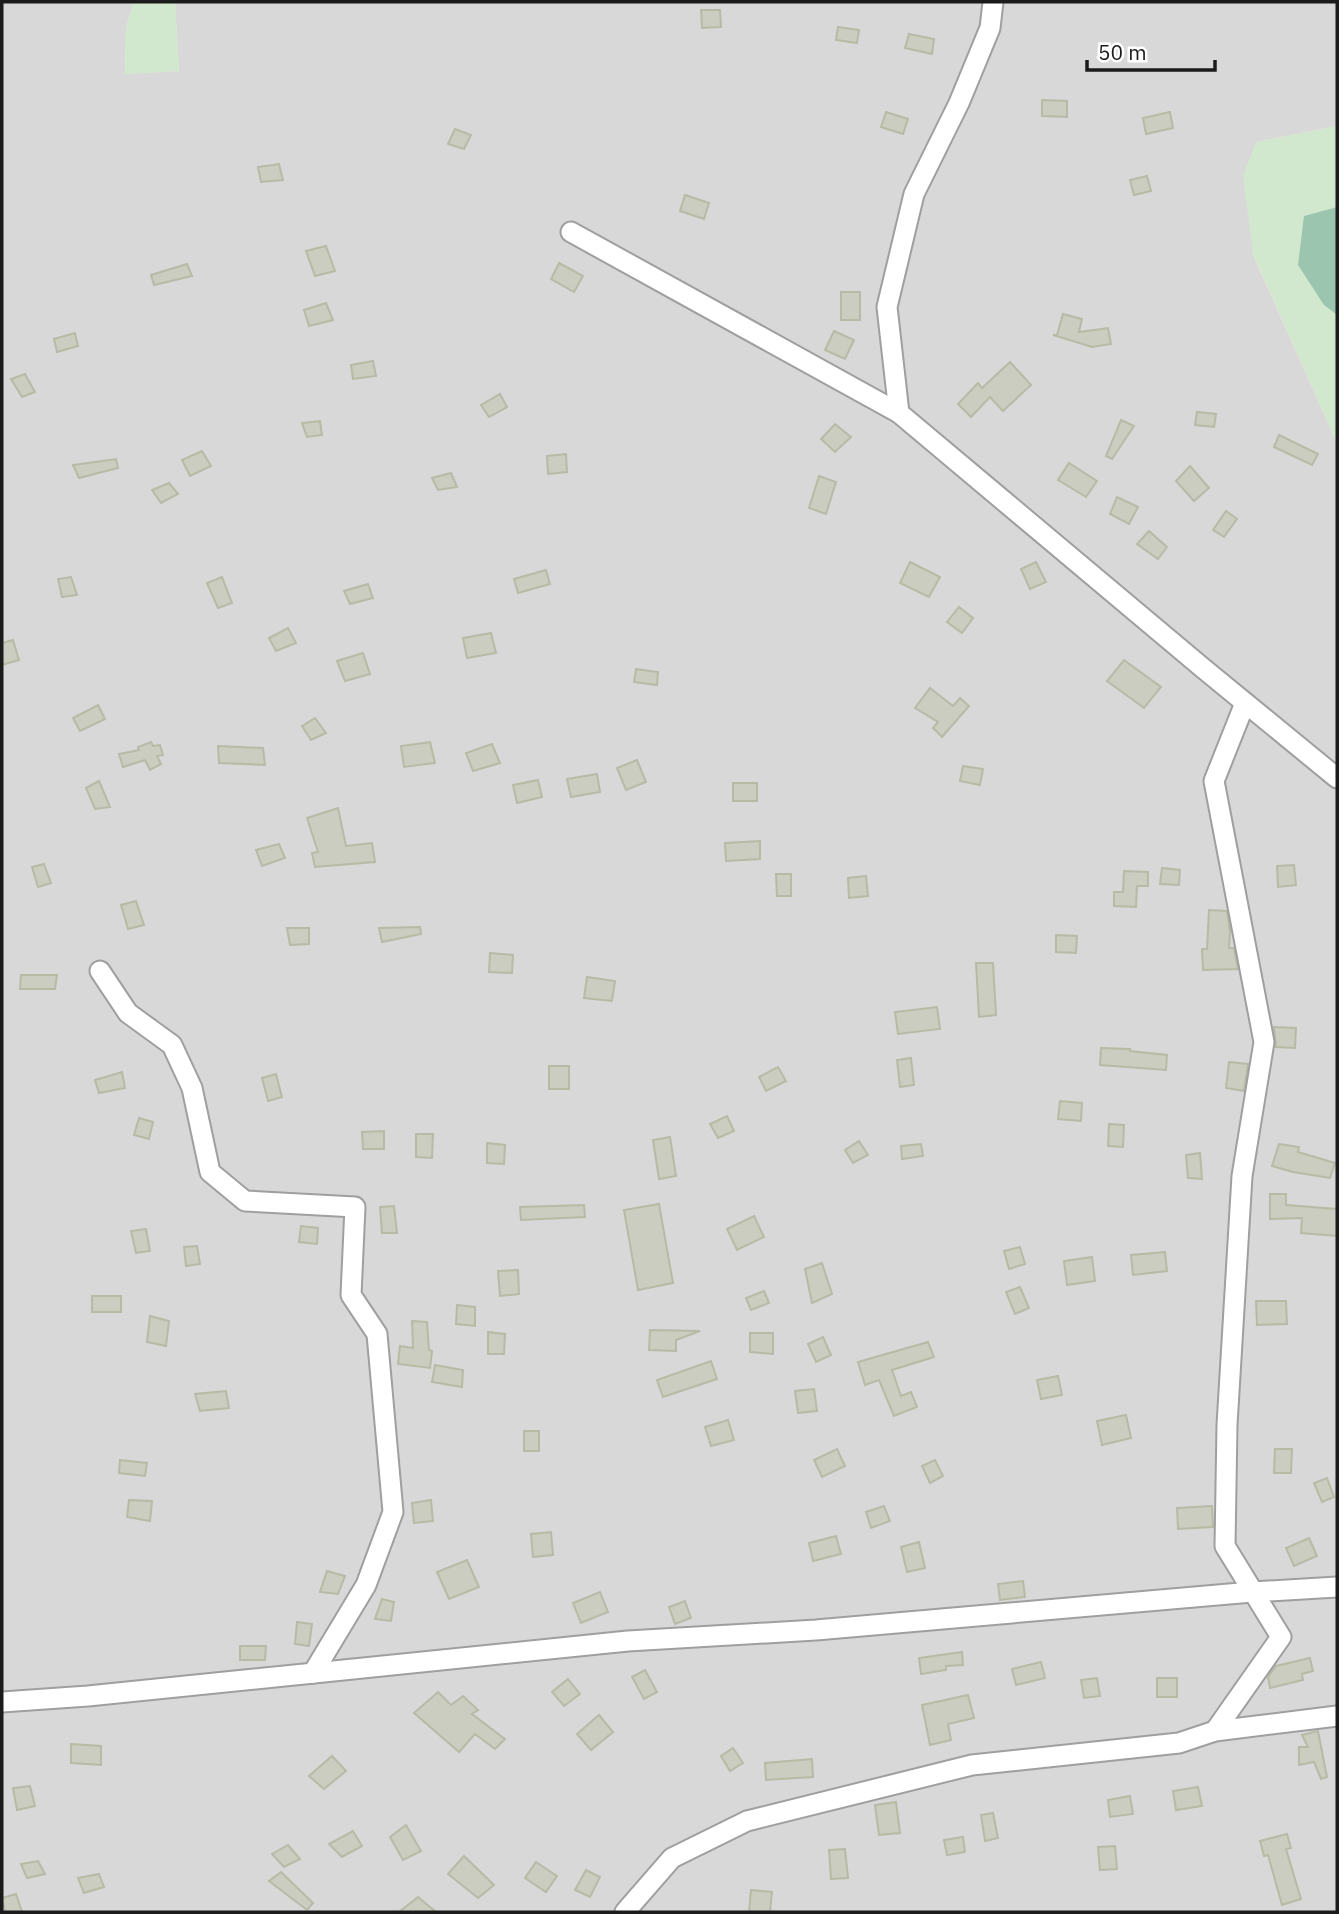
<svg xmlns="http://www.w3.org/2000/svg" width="1339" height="1914" viewBox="0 0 1339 1914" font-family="'IBM Plex Sans',sans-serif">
  <rect width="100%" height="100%" fill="#e7ebe1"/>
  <!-- residential -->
  <polygon fill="#d9d8d8" points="2,2 134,2 126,27 125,74 179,71 175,2 1337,2 1337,126 1256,142 1253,255 1337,443 1337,1912 2,1912"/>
  <!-- farmland -->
  <g fill="#d2e8ce">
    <polygon points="134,2 175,2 179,71 125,74 126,27"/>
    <polygon points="1337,126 1337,207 1304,216 1324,305 1337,315 1337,443 1253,254 1243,176 1256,142"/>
  </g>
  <!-- forest -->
  <polygon fill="#9bc5af" points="1337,207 1337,315 1324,305 1298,265 1304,216"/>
  <!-- building -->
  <g fill="#cacdbf" stroke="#b6bba6" stroke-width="2">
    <polygon points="701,10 720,10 721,27 702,28"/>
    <polygon points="838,27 859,30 857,43 836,40"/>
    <polygon points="909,34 934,39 932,54 905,48"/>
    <polygon points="1042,100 1067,101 1067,117 1042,116"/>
    <polygon points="886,112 908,119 903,134 881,127"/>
    <polygon points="1170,112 1173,128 1146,134 1143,118"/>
    <polygon points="455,129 471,135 464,149 448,144"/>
    <polygon points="279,164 283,180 261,182 258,167"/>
    <polygon points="1147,176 1151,191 1134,195 1130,180"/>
    <polygon points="685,195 709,203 704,219 680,211"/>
    <polygon points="326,246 335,271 315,276 306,251"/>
    <polygon points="559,263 583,276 574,292 551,279"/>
    <polygon points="187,264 192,276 154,285 151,275"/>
    <rect x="841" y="292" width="19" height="28"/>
    <polygon points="326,303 333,320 309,326 304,310"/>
    <polygon points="1063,314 1082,319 1079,332 1108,328 1111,344 1092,347 1053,335 1057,335"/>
    <polygon points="834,331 854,340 845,359 825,350"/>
    <polygon points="75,333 78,346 57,352 54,339"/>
    <polygon points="373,361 376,376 353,379 351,365"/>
    <polygon points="1010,362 1031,385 1003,411 990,397 971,417 958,404 978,383 982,388"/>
    <polygon points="25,374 35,392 22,397 11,379"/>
    <polygon points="500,394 507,407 489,417 481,405"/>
    <polygon points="1197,412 1216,414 1214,427 1195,425"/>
    <polygon points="1121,420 1134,426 1112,459 1106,456"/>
    <polygon points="320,421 322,435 307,437 302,423"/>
    <polygon points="835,424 851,437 835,452 821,439"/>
    <polygon points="1279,435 1318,454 1312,465 1274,447"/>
    <polygon points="202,451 211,466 190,476 182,460"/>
    <polygon points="566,454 567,472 548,474 547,456"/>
    <polygon points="116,459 118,468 79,478 73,465"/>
    <polygon points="1069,463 1097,481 1086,497 1058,480"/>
    <polygon points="1190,466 1209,488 1194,501 1176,481"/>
    <polygon points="451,473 457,487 438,490 432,478"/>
    <polygon points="819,476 836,482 826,514 809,508"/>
    <polygon points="169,483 178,494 161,503 152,490"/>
    <polygon points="1117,497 1138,507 1129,524 1110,514"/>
    <polygon points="1226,511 1237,519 1224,537 1213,530"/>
    <polygon points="1149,531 1167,547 1158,559 1137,544"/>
    <polygon points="910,562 940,577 929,597 900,583"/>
    <polygon points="1036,562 1046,582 1030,589 1021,569"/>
    <polygon points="546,570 550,584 518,593 514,579"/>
    <polygon points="71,577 77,595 62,597 58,579"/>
    <polygon points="222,577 232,603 218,608 207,583"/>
    <polygon points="368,584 373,598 350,604 344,591"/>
    <polygon points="959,607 973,618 962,633 947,622"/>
    <polygon points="288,628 296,643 276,651 269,638"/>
    <polygon points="491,633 496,653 467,658 463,638"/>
    <polygon points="13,640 19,660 2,665 2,643"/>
    <polygon points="363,653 370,674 345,681 337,661"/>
    <polygon points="1124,660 1161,687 1144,708 1107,681"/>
    <polygon points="636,669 658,672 657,685 634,682"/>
    <polygon points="930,688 953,706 960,698 969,706 942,737 933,728 938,722 915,708"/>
    <polygon points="98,705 105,719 80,731 73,718"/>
    <polygon points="315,718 326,733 311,740 302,726"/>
    <polygon points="151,742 153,746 160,745 163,755 157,756 161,764 150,770 145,760 123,767 119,754 139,750 138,747"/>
    <polygon points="430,742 435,763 404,767 401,746"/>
    <polygon points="492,744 500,763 473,771 466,753"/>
    <polygon points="218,746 263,748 265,765 219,763"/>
    <polygon points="637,760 646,782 626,790 617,768"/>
    <polygon points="963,766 983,769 980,785 960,781"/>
    <polygon points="597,774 600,792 571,797 567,779"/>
    <polygon points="538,780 542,797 517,803 513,785"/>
    <polygon points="99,781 110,807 95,809 86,788"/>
    <rect x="733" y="783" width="24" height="18"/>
    <polygon points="338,808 346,846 372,843 375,862 315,867 312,853 318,852 307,818"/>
    <polygon points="760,841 760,859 726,861 725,843"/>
    <polygon points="279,844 285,858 262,866 256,850"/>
    <polygon points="44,864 51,883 38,887 32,867"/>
    <polygon points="1294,865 1296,885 1278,887 1277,866"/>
    <polygon points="1162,868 1180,870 1179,885 1160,884"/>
    <polygon points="1124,871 1148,872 1148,886 1137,886 1136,907 1114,906 1114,892 1123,892"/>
    <polygon points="776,874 791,874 791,896 777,896"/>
    <polygon points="866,876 868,896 849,898 848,878"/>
    <polygon points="136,901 144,925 128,929 121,905"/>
    <polygon points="1209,910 1227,911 1230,931 1229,948 1234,948 1238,969 1203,970 1202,949 1207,949"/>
    <polygon points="420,927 421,934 382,942 379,928"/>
    <polygon points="287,928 309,928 309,944 290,945"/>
    <polygon points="1056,935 1077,936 1076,953 1056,952"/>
    <polygon points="490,953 513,955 512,973 489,972"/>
    <polygon points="976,963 993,963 996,1015 979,1017"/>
    <polygon points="21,975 57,975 55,989 20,989"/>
    <polygon points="587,977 615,981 612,1001 584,998"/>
    <polygon points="937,1007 940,1029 898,1034 895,1012"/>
    <polygon points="1274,1027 1296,1028 1295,1048 1276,1047"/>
    <polygon points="1101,1048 1130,1049 1130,1051 1167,1055 1166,1070 1100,1065"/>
    <polygon points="911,1058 914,1085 900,1087 897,1060"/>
    <polygon points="1229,1062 1248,1064 1244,1091 1226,1088"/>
    <rect x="549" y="1066" width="20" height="23"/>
    <polygon points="778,1067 786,1081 766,1091 759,1077"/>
    <polygon points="122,1072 125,1088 99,1093 95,1080"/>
    <polygon points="276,1074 282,1097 268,1101 262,1078"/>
    <polygon points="1060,1101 1082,1103 1081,1121 1058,1119"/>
    <polygon points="727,1116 734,1131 718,1138 710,1124"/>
    <polygon points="139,1118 153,1122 149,1139 134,1135"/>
    <polygon points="1109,1124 1124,1125 1123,1147 1108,1146"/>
    <polygon points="384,1131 384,1149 363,1149 362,1132"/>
    <polygon points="416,1134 433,1134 432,1158 416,1157"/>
    <polygon points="670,1137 676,1176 659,1179 653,1140"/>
    <polygon points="859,1141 868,1155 853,1163 845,1150"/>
    <polygon points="487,1143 505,1145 504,1164 487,1163"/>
    <polygon points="921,1144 923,1156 902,1159 901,1146"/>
    <polygon points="1279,1144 1299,1147 1298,1152 1335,1163 1330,1178 1293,1172 1272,1166"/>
    <polygon points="1200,1153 1202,1179 1188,1178 1186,1155"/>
    <polygon points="1270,1194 1286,1194 1286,1205 1337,1209 1337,1236 1301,1233 1302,1218 1270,1219"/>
    <polygon points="659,1204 673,1283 638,1290 624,1210"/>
    <polygon points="584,1205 585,1217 521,1220 520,1207"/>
    <polygon points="394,1206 397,1233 382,1233 380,1207"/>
    <polygon points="754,1216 764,1237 737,1250 727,1229"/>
    <polygon points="301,1226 318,1228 317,1244 299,1242"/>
    <polygon points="146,1229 150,1251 136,1253 131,1231"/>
    <polygon points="197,1246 200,1264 186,1266 184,1247"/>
    <polygon points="1020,1247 1025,1264 1009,1269 1004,1251"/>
    <polygon points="1165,1252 1167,1271 1133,1275 1131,1255"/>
    <polygon points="1092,1257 1095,1281 1067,1285 1064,1261"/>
    <polygon points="822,1263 832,1294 812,1303 805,1269"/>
    <polygon points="518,1270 519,1294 500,1296 498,1271"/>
    <polygon points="1020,1287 1029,1308 1015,1314 1006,1292"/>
    <polygon points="764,1291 769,1303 751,1310 746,1298"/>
    <rect x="92" y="1296" width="29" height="16"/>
    <polygon points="1256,1301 1286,1301 1287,1324 1257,1325"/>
    <polygon points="457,1305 475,1307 475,1326 456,1324"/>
    <polygon points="150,1316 169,1321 166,1346 147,1342"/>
    <polygon points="412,1321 427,1322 429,1350 432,1351 430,1368 398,1364 400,1346 413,1348"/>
    <polygon points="650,1330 700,1331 676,1340 676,1351 649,1350"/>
    <polygon points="488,1332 505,1334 504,1354 488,1354"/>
    <polygon points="750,1333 773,1333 773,1354 750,1352"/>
    <polygon points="823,1337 831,1355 816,1362 808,1344"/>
    <polygon points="928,1342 934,1357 892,1370 901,1396 911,1392 917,1407 894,1416 879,1380 865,1385 858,1362"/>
    <polygon points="711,1361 717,1379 663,1397 657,1380"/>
    <polygon points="435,1365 463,1370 462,1387 432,1382"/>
    <polygon points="1058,1376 1062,1395 1041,1399 1037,1380"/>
    <polygon points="814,1389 817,1411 798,1413 795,1391"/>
    <polygon points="226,1391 229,1408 200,1411 195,1394"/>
    <polygon points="1126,1415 1131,1438 1102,1445 1097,1421"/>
    <polygon points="728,1420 734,1440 711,1446 705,1427"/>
    <rect x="524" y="1431" width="15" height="20"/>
    <polygon points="837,1449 845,1466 822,1477 814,1460"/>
    <polygon points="1275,1449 1292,1449 1291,1473 1274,1473"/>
    <polygon points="120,1460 147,1463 145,1476 119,1473"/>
    <polygon points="935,1460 943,1476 930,1483 922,1466"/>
    <polygon points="1327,1478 1334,1497 1322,1502 1314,1483"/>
    <polygon points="129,1500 152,1501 150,1521 127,1517"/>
    <polygon points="431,1500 433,1521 414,1523 412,1503"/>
    <polygon points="884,1506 890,1521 871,1528 866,1512"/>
    <polygon points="1212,1506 1213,1527 1178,1529 1177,1508"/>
    <polygon points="551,1532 553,1555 533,1557 531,1534"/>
    <polygon points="836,1536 841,1554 813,1561 809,1543"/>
    <polygon points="1309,1538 1317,1556 1294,1566 1286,1548"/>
    <polygon points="919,1542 925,1568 907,1572 901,1547"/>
    <polygon points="467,1560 479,1587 449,1599 437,1572"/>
    <polygon points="327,1571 345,1576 338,1594 320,1592"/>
    <polygon points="1023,1581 1025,1597 1000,1600 998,1584"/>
    <polygon points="600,1592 608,1612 581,1623 573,1603"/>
    <polygon points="382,1599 394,1602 391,1621 375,1619"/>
    <polygon points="685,1601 691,1618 675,1624 669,1607"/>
    <polygon points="297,1622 312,1624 309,1646 295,1644"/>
    <polygon points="240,1646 266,1646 265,1660 240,1660"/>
    <polygon points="962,1652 963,1665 946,1666 946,1670 921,1674 919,1658"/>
    <polygon points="1310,1658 1313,1671 1302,1674 1303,1680 1270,1688 1268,1677 1276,1666"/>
    <polygon points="1041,1662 1045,1678 1016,1685 1012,1669"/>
    <polygon points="645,1670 657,1692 644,1699 632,1677"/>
    <polygon points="1097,1678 1100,1696 1084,1698 1081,1680"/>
    <rect x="1157" y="1678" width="20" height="19"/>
    <polygon points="568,1679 580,1694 564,1706 552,1692"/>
    <polygon points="438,1692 451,1705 463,1696 478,1710 472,1714 505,1739 495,1749 475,1734 459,1752 414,1713"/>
    <polygon points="968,1695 974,1718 948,1724 951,1740 930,1745 922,1705"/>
    <polygon points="599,1715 613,1732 591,1750 577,1734"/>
    <polygon points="1318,1731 1327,1777 1321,1779 1314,1762 1299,1765 1299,1747 1308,1747 1302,1735"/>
    <polygon points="71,1744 101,1746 101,1765 71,1763"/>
    <polygon points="733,1748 743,1763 730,1771 721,1756"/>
    <polygon points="332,1756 346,1771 324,1789 309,1776"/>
    <polygon points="812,1759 813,1777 766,1780 765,1763"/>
    <polygon points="30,1786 35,1806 17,1810 13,1788"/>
    <polygon points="1198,1787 1202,1806 1176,1810 1173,1791"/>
    <polygon points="1130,1796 1133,1814 1110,1817 1108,1800"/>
    <polygon points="896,1802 900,1833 879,1835 875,1805"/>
    <polygon points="993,1813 998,1838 985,1841 981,1815"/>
    <polygon points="406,1825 421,1851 403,1860 390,1837"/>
    <polygon points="353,1831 362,1846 342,1857 329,1844"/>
    <polygon points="1287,1834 1291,1848 1286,1849 1301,1899 1282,1905 1268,1855 1264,1856 1260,1841"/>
    <polygon points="963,1837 965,1852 947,1855 944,1840"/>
    <polygon points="288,1845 300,1859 284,1867 272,1854"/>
    <polygon points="1115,1846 1117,1869 1100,1870 1098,1847"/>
    <polygon points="845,1849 848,1878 831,1879 829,1850"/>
    <polygon points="464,1856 494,1885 478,1898 448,1874"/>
    <polygon points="38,1861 45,1874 27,1878 21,1864"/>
    <polygon points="536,1862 557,1876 546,1892 525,1878"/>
    <polygon points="586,1870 600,1877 590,1897 575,1890"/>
    <polygon points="281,1872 313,1903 307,1910 269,1881"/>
    <polygon points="99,1874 104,1887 84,1893 78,1878"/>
    <polygon points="751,1890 772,1892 770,1912 749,1912"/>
    <polygon points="16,1894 22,1912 5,1912 2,1898"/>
    <polygon points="418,1897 436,1912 399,1912"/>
  </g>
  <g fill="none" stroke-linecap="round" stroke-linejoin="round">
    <defs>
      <g id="minor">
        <polyline points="571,232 899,413 1204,669 1337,778"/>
        <polyline points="899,413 887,307 914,194 959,103 990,28 993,2"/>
        <polyline points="100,971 128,1013 172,1045 192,1088 210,1172 245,1201 355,1207 351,1295 377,1334 393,1512 366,1585 313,1673"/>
        <polyline points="2,1702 88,1696 628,1641 816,1630 1252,1592 1337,1587"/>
        <polyline points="1215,1731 1281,1637 1225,1546 1227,1425 1242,1176 1264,1042 1214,781 1245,703"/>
        <polyline points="625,1912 672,1858 747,1821 972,1765 1179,1743 1215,1731 1337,1716"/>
      </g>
    </defs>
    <!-- minor casing -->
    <use href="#minor" stroke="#9f9f9f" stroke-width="23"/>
    <!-- minor -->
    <use href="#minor" stroke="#fff" stroke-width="19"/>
  </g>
  <!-- border -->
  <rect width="1339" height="1914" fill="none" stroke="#1b1b1b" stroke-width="7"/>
  <!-- scale -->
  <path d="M1087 60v10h128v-10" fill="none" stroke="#1b1b1b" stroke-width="3.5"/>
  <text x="1098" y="60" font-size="21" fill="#1b1b1b" stroke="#ffffff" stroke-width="5" paint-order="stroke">50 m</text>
</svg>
